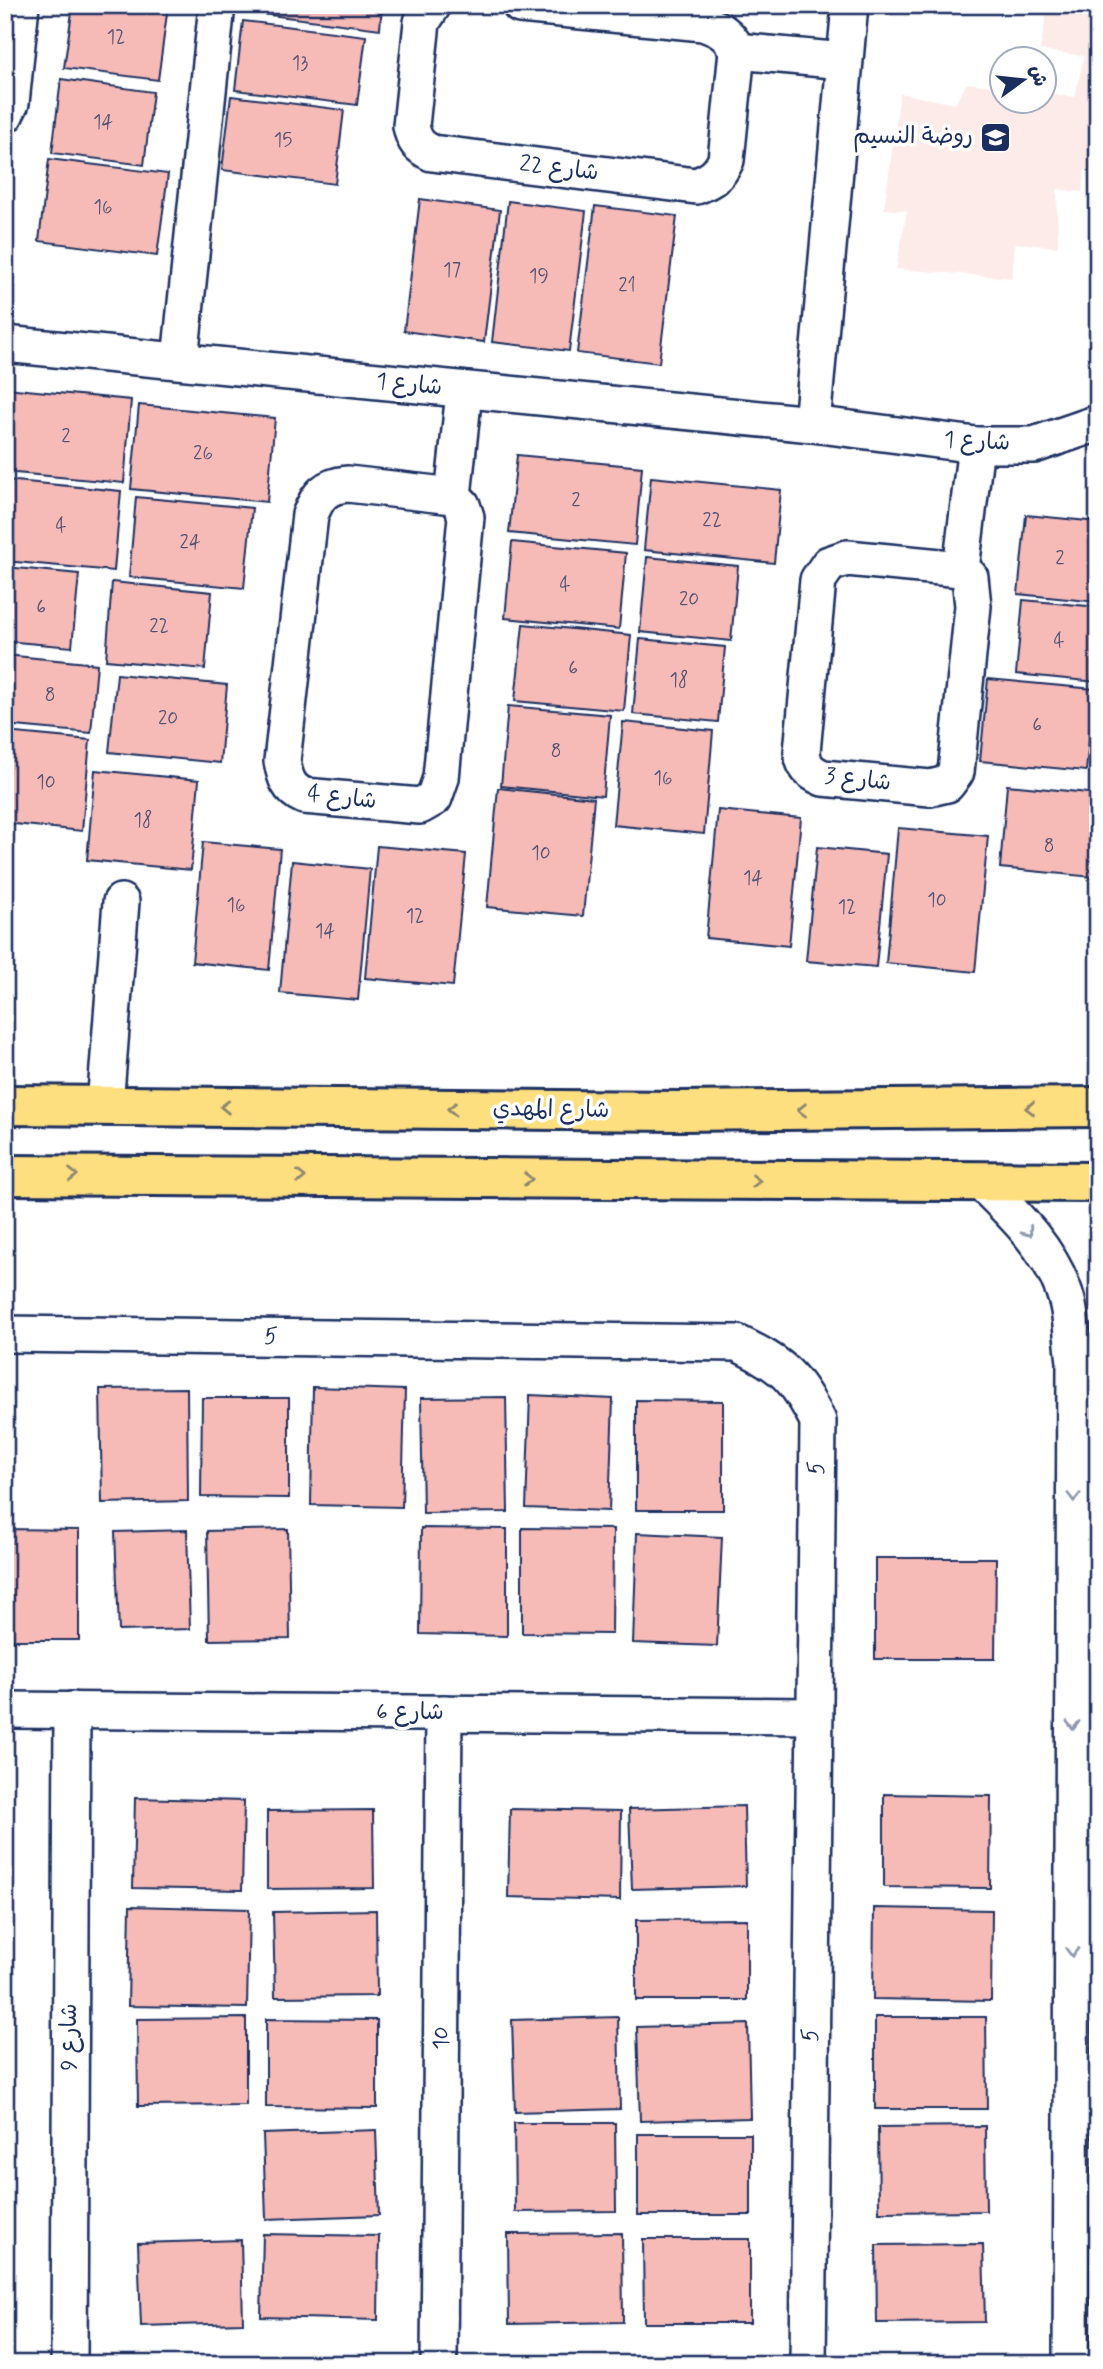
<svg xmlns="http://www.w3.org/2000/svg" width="1103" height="2369" viewBox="0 0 1103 2369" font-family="Mynerve,'Playpen Sans Arabic',sans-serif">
  <rect width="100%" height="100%" fill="#fff"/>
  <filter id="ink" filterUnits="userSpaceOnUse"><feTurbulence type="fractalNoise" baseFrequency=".0143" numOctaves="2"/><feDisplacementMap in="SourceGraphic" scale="14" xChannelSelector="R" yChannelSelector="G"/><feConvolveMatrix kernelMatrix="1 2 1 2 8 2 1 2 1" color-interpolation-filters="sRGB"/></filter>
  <g filter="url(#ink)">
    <!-- built -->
    <polygon fill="#fdebe9" points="1048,5 1098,5 1098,172 1085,170 1082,192 1057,189 1058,247 1015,243 1012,278 896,269 907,211 884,209 900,93 955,104 967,83 1001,87 1002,102 1044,102 1044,93 1075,97 1084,56 1040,50"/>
    <!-- building -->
    <g fill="#f7bbb7" stroke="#1b2f5e" stroke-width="2">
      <polygon points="73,5 168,6 158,80 64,68"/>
      <polygon points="247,5 382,5 380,29 247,12"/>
      <polygon points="243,21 366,36 357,105 235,90"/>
      <polygon points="61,79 153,92 144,165 52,153"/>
      <polygon points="231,96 344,110 335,184 222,170"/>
      <polygon points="49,159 168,174 157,256 39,241"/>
      <polygon points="420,199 500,210 484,342 404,331"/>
      <polygon points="508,201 586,211 569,351 492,342"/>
      <polygon points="595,206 677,216 659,363 577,353"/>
      <polygon points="5,388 131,400 124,483 5,472"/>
      <polygon points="139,405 275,418 267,502 131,489"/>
      <polygon points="517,455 642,467 635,545 509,533"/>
      <polygon points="651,477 781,490 774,563 644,550"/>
      <polygon points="5,480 121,491 114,571 5,561"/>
      <polygon points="136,497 252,508 244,588 129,577"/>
      <polygon points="1026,515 1098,522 1098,602 1018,594"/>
      <polygon points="512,542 626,553 619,629 505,618"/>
      <polygon points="647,557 738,566 731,641 640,632"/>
      <polygon points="5,567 79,574 72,647 5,641"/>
      <polygon points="112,582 212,592 205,669 106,660"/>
      <polygon points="1023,600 1098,607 1097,682 1016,674"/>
      <polygon points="523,624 631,635 624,711 515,701"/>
      <polygon points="640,639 725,647 718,722 633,714"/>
      <polygon points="5,655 97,664 91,733 5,725"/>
      <polygon points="117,674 227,685 220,763 109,752"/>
      <polygon points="988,679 1094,689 1086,771 980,761"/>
      <polygon points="508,706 610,715 603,796 501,786"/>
      <polygon points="623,722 713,731 704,834 613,825"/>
      <polygon points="5,732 90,740 82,831 5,823"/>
      <polygon points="95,770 199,780 191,870 87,860"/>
      <polygon points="1007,785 1098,794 1093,877 1000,868"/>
      <polygon points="498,788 594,798 583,916 487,907"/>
      <polygon points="718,810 801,818 789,946 706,938"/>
      <polygon points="898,828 988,836 975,972 886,963"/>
      <polygon points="203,842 280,849 269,970 192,962"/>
      <polygon points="377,846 466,854 453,986 365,978"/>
      <polygon points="817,847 887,854 876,967 806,961"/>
      <polygon points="292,861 370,869 358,1000 280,993"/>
      <polygon points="313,1387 405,1390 402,1507 311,1505"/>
      <polygon points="187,1388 188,1501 102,1503 100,1389"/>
      <polygon points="530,1395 613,1399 609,1511 526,1508"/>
      <polygon points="506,1397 508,1512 423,1513 421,1398"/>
      <polygon points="202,1398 289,1398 289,1498 201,1497"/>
      <polygon points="636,1400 723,1401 723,1510 636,1510"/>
      <polygon points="421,1528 507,1529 507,1636 420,1634"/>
      <polygon points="522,1528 613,1529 612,1634 522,1633"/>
      <polygon points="5,1529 79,1530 79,1640 5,1640"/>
      <polygon points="288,1529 290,1639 209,1640 207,1531"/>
      <polygon points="187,1530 190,1629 119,1631 115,1532"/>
      <polygon points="637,1533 722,1537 717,1646 633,1643"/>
      <polygon points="875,1558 996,1558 995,1659 875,1659"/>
      <polygon points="884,1794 991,1796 990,1888 884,1887"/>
      <polygon points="135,1798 244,1801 242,1890 133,1888"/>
      <polygon points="744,1806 746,1886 632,1889 629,1809"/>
      <polygon points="510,1809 621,1811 620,1900 508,1897"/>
      <polygon points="5,1810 9,1810 12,1888 5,1888"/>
      <polygon points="373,1810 374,1888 267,1889 267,1811"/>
      <polygon points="130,1906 249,1909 247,2008 128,2006"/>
      <polygon points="874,1908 992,1910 991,2001 873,1999"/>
      <polygon points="376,1910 377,1996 275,1997 273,1912"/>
      <polygon points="747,1919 747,2000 636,2000 636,1920"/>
      <polygon points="5,1921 9,1921 11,2004 5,2004"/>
      <polygon points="618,2017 620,2109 515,2112 512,2020"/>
      <polygon points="875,2017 986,2017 987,2109 875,2109"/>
      <polygon points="246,2018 246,2105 138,2106 137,2019"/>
      <polygon points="266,2019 377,2020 377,2108 266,2107"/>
      <polygon points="748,2024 750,2118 640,2121 637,2027"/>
      <polygon points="514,2123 615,2123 616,2211 515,2212"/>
      <polygon points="985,2126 986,2211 879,2212 878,2127"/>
      <polygon points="376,2130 379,2215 266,2219 263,2134"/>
      <rect x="638" y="2134" width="113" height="81"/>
      <polygon points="622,2233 623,2322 509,2324 508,2234"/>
      <polygon points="263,2234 379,2236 378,2320 261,2317"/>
      <polygon points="643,2239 750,2239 750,2323 644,2323"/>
      <polygon points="241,2240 243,2323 141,2326 138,2243"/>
      <rect x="5" y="2241" width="3" height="86"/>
      <polygon points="983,2244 985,2322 877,2323 876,2245"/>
    </g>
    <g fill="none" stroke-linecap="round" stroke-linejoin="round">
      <defs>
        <g id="minor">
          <path d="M433,5L422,22L411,126C414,141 419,147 432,153L696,186C712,180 719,175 726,160L737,51C730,34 720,29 703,23L520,5"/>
          <polyline points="737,51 844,61"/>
          <polyline points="5,115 11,103 21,5"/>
          <polyline points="5,344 812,424 976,445 1034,445 1098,423"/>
          <polyline points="180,360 217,5"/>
          <polyline points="812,424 850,5"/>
          <path d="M348,484L453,496L462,505L466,517L441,778L434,798L420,806L304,796C288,789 285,777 282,761L310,515C318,495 325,486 348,484Z"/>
          <polyline points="453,496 464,392"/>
          <path d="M847,558L961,569L970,577L973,606L956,772L947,784L930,788L823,778C809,772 804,767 802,752L818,580L829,564Z"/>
          <polyline points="961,569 976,445"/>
          <polyline points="105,1106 121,902"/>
          <path d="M981,1182C1016,1216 1054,1253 1067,1301C1072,1320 1072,1342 1075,1361L1071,2364"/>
          <path d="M5,1334L737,1343C783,1365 795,1376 818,1421L808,2364"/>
          <polyline points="5,1710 814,1716"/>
          <polyline points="69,2364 72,1710"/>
          <polyline points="439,2364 444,1713"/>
        </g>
        <g id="major">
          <polyline points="5,1105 680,1111 1098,1107"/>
          <polyline points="5,1175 1098,1182"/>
        </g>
      </defs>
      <!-- minor casing -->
      <use href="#minor" stroke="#1b2f5e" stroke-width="40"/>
      <!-- major casing -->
      <use href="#major" stroke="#1b2f5e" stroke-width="44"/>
      <!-- minor -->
      <use href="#minor" stroke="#fff" stroke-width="35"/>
      <!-- major -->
      <use href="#major" stroke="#fedf80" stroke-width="38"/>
    </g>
    <!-- one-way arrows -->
    <defs><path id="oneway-chevron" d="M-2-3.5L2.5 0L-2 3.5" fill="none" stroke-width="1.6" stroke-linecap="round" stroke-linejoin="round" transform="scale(1.75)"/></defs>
    <g stroke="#8c876f">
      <use href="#oneway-chevron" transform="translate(225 1107) rotate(-179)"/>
      <use href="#oneway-chevron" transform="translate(1030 1108) rotate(179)"/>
      <use href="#oneway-chevron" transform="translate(452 1109) rotate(-179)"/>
      <use href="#oneway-chevron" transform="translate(802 1110) rotate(179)"/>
      <use href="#oneway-chevron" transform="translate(73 1175)"/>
      <use href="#oneway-chevron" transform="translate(301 1177)"/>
      <use href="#oneway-chevron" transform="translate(528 1179)"/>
      <use href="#oneway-chevron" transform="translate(756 1181)"/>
    </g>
    <g stroke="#8d97ae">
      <use href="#oneway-chevron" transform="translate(1028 1232) rotate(52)"/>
      <use href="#oneway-chevron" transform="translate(1074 1497) rotate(90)"/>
      <use href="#oneway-chevron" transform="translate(1073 1725) rotate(90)"/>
      <use href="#oneway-chevron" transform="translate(1072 1952) rotate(90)"/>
    </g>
  </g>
  <!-- icons -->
  <defs>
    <symbol id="school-square" viewBox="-11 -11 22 22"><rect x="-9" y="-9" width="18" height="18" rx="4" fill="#1b2f5e" stroke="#fff"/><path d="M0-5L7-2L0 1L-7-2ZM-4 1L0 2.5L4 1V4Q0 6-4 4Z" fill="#fff"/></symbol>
  </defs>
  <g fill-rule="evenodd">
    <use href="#school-square" x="978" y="120" width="35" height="35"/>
  </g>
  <g text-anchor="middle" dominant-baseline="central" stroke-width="7" stroke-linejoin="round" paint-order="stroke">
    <!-- number labels -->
    <g font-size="19" fill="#525274">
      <text x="116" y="37">12</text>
      <text x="300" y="63">13</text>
      <text x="103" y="122">14</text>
      <text x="283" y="140">15</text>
      <text x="103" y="207">16</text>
      <text x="452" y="270">17</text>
      <text x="539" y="276">19</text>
      <text x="627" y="285">21</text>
      <text x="66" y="436">2</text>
      <text x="203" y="453">26</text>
      <text x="576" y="500">2</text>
      <text x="712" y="520">22</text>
      <text x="61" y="526">4</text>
      <text x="190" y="542">24</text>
      <text x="1060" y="558">2</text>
      <text x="565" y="585">4</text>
      <text x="689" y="599">20</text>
      <text x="41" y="607">6</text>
      <text x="159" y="626">22</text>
      <text x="1059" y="641">4</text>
      <text x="573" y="668">6</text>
      <text x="679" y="680">18</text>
      <text x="50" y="695">8</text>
      <text x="168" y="718">20</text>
      <text x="1037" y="725">6</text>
      <text x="556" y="751">8</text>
      <text x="663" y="778">16</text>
      <text x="46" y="782">10</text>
      <text x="143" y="820">18</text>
      <text x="1049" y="846">8</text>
      <text x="541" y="853">10</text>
      <text x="753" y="878">14</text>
      <text x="937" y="900">10</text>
      <text x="236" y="905">16</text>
      <text x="847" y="907">12</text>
      <text x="415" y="916">12</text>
      <text x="325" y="931">14</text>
    </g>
    <!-- poi labels -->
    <g font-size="23" fill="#1b2f5e" stroke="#fff" text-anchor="end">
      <text x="973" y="137">روضة النسيم</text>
    </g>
    <!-- street labels -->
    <g font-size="23" fill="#1b2f5e" stroke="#fff">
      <text transform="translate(559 169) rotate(7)">شارع 22</text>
      <text transform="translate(409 385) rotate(6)">شارع 1</text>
      <text transform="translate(977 442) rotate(3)">شارع 1</text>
      <text transform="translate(858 780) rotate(7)">شارع 3</text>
      <text transform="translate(342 798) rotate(7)">شارع 4</text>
      <text transform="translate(551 1110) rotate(1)">شارع المهدي</text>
      <text transform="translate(271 1337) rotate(1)">5</text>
      <text transform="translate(817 1468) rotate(-89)">5</text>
      <text x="410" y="1713">شارع 6</text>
      <text transform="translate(811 2035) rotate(-89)">5</text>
      <text transform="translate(70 2037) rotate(-90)">شارع 9</text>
      <text transform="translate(442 2038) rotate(-90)">10</text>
    </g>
  </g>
  <!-- margin -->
  <rect width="1103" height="2369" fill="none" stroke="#fff" stroke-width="28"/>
  <rect x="14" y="14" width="1075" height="2341" fill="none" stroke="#1b2f5e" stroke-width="2.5" filter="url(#ink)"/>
  <!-- north arrow -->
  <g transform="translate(1023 80) rotate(75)"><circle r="33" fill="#ffffff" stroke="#a4acbf" stroke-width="2"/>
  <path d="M0-5L12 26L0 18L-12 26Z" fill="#1b2f5e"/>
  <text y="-10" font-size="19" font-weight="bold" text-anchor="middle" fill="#1b2f5e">ش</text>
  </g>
</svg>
